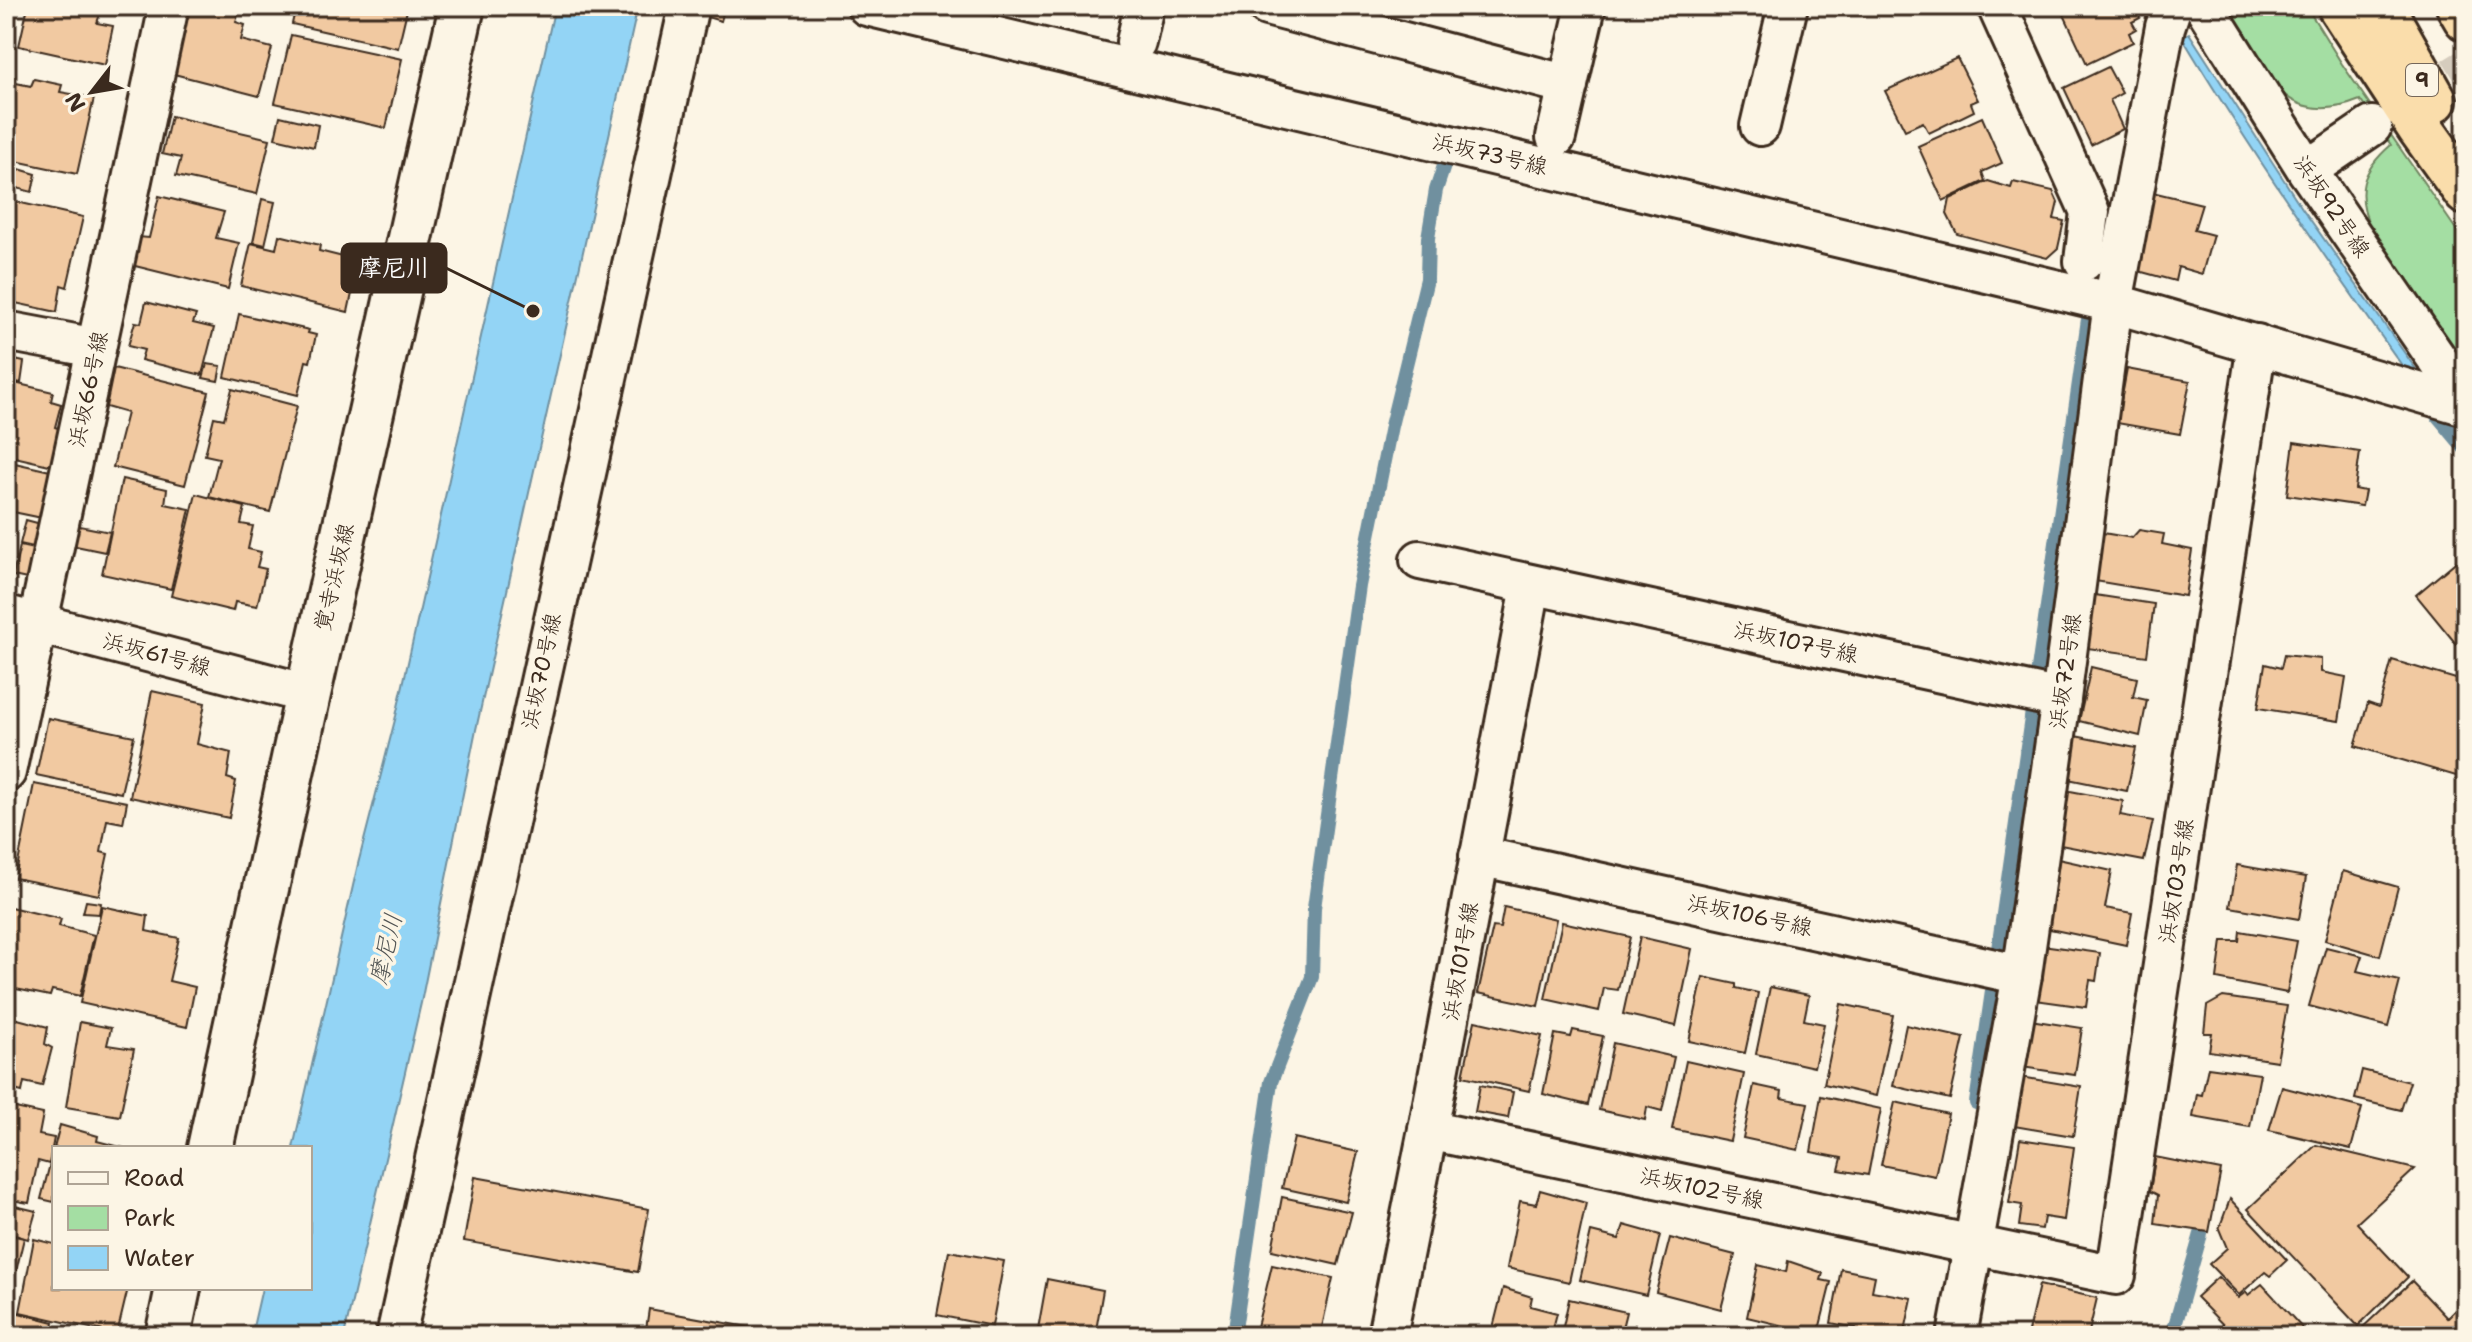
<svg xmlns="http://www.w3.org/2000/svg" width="2472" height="1342" viewBox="0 0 2472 1342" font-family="'Shantell Sans','Klee One',sans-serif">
  <rect width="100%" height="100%" fill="#fcf5e5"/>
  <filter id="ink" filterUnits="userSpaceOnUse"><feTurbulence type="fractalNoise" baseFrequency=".0125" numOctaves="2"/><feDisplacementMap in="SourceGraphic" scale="16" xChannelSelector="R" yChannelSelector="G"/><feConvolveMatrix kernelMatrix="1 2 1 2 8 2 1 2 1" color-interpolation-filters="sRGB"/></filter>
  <g filter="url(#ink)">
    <!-- green -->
    <path fill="#a4dea3" stroke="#708460" stroke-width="2" d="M2227,6H2306L2342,64L2466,244V363L2371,229C2355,192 2361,171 2391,145L2360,100C2331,112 2298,113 2277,87H2275Z"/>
    <!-- water -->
    <g fill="#93d4f5" stroke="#70909f" stroke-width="2">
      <polygon points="555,6 638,6 475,734 421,1003 344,1336 251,1336 262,1288 310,1288 310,1148 293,1148 358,864 396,716"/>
      <path d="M2189,33L2302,208L2418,372L2406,371C2328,262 2251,152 2182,37Z"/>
    </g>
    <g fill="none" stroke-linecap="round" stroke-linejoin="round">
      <!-- stream -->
      <g stroke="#70909f" stroke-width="14">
        <polyline points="2435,413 2466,450"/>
        <polyline points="1976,1103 2088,319"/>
        <polyline points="1234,1336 1271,1082 1312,977 1314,908 1359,586 1391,426 1427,279 1428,238 1436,190 1447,157"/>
        <polyline points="2172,1336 2201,1234"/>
      </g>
    </g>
    <!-- building -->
    <g fill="#f1c9a1" stroke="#3b2a1e" stroke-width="2">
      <polygon points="28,6 83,6 84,11 100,14 97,23 113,26 105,65 19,46"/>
      <polygon points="188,6 240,6 236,22 245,25 241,40 272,48 259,96 174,74"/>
      <polygon points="296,6 408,6 398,48 292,24"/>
      <polygon points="710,6 725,6 721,21 707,17"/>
      <polygon points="2060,6 2144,6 2145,8 2138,13 2140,18 2132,22 2136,29 2129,33 2133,42 2087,64"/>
      <polygon points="291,35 402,59 386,128 275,103"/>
      <polygon points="1957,58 1978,100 1971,103 1974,111 1929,133 1923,122 1905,130 1885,91"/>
      <polygon points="2108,67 2122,93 2110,100 2123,129 2091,145 2064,88"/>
      <polygon points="34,79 62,85 60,92 94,98 77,174 6,159 6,81 31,86"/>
      <polygon points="171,116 270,139 257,194 176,176 181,158 162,154"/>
      <polygon points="280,116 318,125 314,147 275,138"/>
      <polygon points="1982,117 2002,163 1982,172 1985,181 1943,201 1918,146"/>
      <polygon points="19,169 36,174 32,192 13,187"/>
      <polygon points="1988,181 2011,188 2013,182 2053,191 2058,202 2054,219 2064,221 2058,248 2047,258 1957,234 1947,214 1950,199"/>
      <polygon points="2148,191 2202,204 2194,230 2213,235 2202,274 2178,267 2175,281 2131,269"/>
      <polygon points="159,196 224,212 216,238 239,243 228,289 131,265 138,237 149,238"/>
      <polygon points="262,199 275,202 265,245 253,242"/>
      <polygon points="8,200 83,217 67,287 61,285 57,312 6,301 6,211"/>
      <polygon points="279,235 320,245 319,251 359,261 348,312 241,286 251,243 276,249"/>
      <polygon points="146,302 196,315 193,323 214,328 202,375 141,360 144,350 128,346 135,322 141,323"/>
      <polygon points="239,314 309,330 308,333 316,335 310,362 306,361 298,395 225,377"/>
      <polygon points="6,358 24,362 21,383 6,380"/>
      <polygon points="207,364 221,366 218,381 203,378"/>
      <polygon points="114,368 209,392 185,485 113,467 127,413 106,407"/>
      <polygon points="2127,369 2190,381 2180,434 2117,423"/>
      <polygon points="6,381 53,392 51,401 61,404 55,427 67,431 58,467 6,455"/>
      <polygon points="232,389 297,406 270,512 209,497 219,458 205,455 214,417 224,419"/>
      <polygon points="2294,442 2360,452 2355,489 2365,491 2362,506 2287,495"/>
      <polygon points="6,461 59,473 47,519 13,512 8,533 6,532"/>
      <polygon points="122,479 167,489 165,504 190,509 171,589 102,574"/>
      <polygon points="196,494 245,507 241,524 253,526 248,549 261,552 257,567 266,569 257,606 235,602 233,611 171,596"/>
      <polygon points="26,520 52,527 47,550 20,544"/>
      <polygon points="75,525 110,532 105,552 71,545"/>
      <polygon points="2139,530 2164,534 2162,544 2192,550 2185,596 2095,581 2103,533 2132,538"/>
      <polygon points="20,546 47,552 41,582 13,576"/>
      <polygon points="2459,559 2466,567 2466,647 2457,645 2416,595"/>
      <polygon points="2095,595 2154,604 2147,656 2087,648"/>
      <polygon points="2284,655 2321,659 2321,672 2346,677 2339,721 2258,708 2265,664 2281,668"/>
      <polygon points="2392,660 2466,682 2466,779 2355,746 2368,703 2379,707"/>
      <polygon points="2091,667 2137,678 2133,697 2147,700 2140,736 2079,721"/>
      <polygon points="152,691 205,703 197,744 231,753 227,778 236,781 229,818 130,797"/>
      <polygon points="48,718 134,736 121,793 36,775"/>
      <polygon points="2075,736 2136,748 2127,791 2068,779"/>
      <polygon points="34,784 127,802 123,823 107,820 101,852 108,854 99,895 15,878"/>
      <polygon points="2065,790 2123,801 2120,815 2153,821 2144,861 2055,844"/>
      <polygon points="2058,859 2112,871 2105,908 2132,913 2126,945 2045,928"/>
      <polygon points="2237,865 2306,877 2299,919 2230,907"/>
      <polygon points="2343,871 2398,887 2380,956 2325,940"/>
      <polygon points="86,901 101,903 99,914 83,913"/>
      <polygon points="6,906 61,919 59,926 94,935 80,996 52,990 50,996 6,987"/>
      <polygon points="102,906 148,916 146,931 179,938 169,981 195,987 187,1027 80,1003"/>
      <polygon points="1504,907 1556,919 1538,1006 1478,993 1493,927 1500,928"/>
      <polygon points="1562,922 1630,937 1618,990 1604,988 1599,1011 1545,999"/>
      <polygon points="2240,931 2297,941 2287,993 2217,979 2222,941 2239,941"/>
      <polygon points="1640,937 1692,949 1676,1026 1623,1014"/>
      <polygon points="2042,945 2100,953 2096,981 2090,980 2086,1007 2035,1000"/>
      <polygon points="2326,947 2362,956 2357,971 2400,981 2388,1027 2309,1006"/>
      <polygon points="1703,977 1736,984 1736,988 1758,993 1745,1053 1689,1041"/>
      <polygon points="1770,987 1809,995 1804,1020 1824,1024 1814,1067 1756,1054"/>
      <polygon points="2223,997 2287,1006 2277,1061 2209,1051 2212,1033 2204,1033 2207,1006"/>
      <polygon points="1841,1004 1893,1015 1876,1096 1824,1084"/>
      <polygon points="6,1016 48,1027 45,1044 52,1048 42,1086 24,1082 22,1092 6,1088"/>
      <polygon points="2030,1020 2082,1028 2075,1075 2022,1067"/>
      <polygon points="1475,1021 1542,1036 1529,1091 1463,1076"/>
      <polygon points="80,1022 111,1028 107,1045 134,1049 120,1116 66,1107"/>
      <polygon points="1906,1025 1964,1038 1950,1099 1893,1086"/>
      <polygon points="1573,1030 1603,1036 1588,1105 1543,1094 1555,1034 1571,1037"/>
      <polygon points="1613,1043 1674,1057 1662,1111 1647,1107 1645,1120 1599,1110"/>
      <polygon points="1686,1061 1744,1074 1730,1141 1672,1129"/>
      <polygon points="2208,1067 2260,1074 2250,1127 2193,1117 2197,1094 2202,1095"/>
      <polygon points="2362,1070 2410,1082 2401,1110 2355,1099"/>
      <polygon points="2021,1077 2081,1087 2073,1136 2014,1126"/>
      <polygon points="1480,1085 1513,1092 1508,1118 1475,1112"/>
      <polygon points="1754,1085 1782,1091 1781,1098 1808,1103 1798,1150 1743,1138"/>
      <polygon points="2282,1087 2362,1108 2351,1149 2269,1130"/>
      <polygon points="1821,1096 1881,1109 1868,1175 1839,1170 1842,1158 1811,1152"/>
      <polygon points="1895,1102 1948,1114 1935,1176 1881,1165"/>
      <polygon points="6,1106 43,1114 39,1135 54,1138 49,1164 38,1161 29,1203 6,1199"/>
      <polygon points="60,1125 98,1136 97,1141 124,1148 54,1148 54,1202 41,1199"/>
      <polygon points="1294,1138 1358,1152 1346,1202 1282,1188"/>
      <polygon points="2020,1139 2074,1147 2064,1220 2044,1217 2042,1229 2019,1226 2022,1205 2009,1203"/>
      <polygon points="2316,1145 2415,1169 2357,1223 2408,1277 2358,1326 2248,1209"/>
      <polygon points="2155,1157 2221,1170 2209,1232 2155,1224 2158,1195 2150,1191"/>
      <polygon points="475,1177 649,1209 638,1272 464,1241"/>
      <polygon points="1540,1190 1586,1203 1569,1282 1507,1268 1520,1201 1536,1204"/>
      <polygon points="1282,1197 1352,1212 1338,1265 1272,1250"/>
      <polygon points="2230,1199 2287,1260 2270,1276 2265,1272 2239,1295 2209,1264 2227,1248 2219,1229"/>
      <polygon points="15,1206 36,1211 28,1239 8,1233"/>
      <polygon points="1624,1225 1660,1235 1646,1295 1580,1280 1591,1232 1619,1239"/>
      <polygon points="6,1234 24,1238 7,1309 6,1309"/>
      <polygon points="1670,1238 1735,1255 1721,1309 1656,1292"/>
      <polygon points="34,1239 54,1244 54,1288 128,1288 117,1334 20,1312"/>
      <polygon points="949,1251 1004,1261 992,1326 937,1315"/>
      <polygon points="1788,1261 1823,1273 1821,1280 1831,1282 1818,1334 1747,1317 1758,1265 1786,1272"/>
      <polygon points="1272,1265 1333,1278 1320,1336 1275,1336 1256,1331"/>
      <polygon points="1841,1269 1875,1276 1872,1291 1912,1298 1904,1336 1855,1336 1856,1328 1831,1323"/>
      <polygon points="2218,1277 2238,1298 2246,1292 2248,1295 2262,1284 2304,1330 2298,1336 2234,1336 2196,1297"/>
      <polygon points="1047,1279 1103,1290 1095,1336 1075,1336 1038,1329"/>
      <polygon points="2412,1281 2447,1318 2458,1307 2466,1315 2466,1336 2366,1336 2360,1330"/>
      <polygon points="2039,1285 2097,1298 2088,1336 2027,1336"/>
      <polygon points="1503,1288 1532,1297 1530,1306 1557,1313 1551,1336 1491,1336"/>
      <polygon points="1569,1299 1626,1312 1620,1336 1561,1336"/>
      <polygon points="649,1309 797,1336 645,1336"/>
      <polygon points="15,1312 54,1322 52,1336 12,1331"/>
      <polygon points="1635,1325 1680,1336 1632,1336"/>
      <polygon points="1712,1325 1762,1336 1710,1336"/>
    </g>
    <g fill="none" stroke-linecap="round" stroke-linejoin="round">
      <!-- street-tunnel -->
      <polyline stroke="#d5ccbd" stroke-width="38" stroke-dasharray="38 19" stroke-linecap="butt" points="2404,107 2466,68"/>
      <defs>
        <g id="street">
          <polyline points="867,6 2113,303 2466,406"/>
          <polyline points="1267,6 1568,85"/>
          <polyline points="1997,6 2090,212 2084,261"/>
          <polyline points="2204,6 2307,170 2466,401"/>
          <polyline points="1136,42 1144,6"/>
          <polyline points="1760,126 1788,6"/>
          <polyline points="1556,137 1586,6"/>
          <polyline points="2307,170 2372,126"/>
          <polyline points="6,331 96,348"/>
          <polyline points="1420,560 2061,699"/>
          <polyline points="6,615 308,694"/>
          <polyline points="6,772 169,6"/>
          <polyline points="1479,856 2022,975"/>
          <polyline points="1428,1130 2116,1275 2257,344"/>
          <polyline points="396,1336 689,6"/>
          <polyline points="1387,1336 1428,1130 1531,586"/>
          <polyline points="1957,1336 2022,975 2061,699 2113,303 2165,27 2172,6"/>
        </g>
        <g id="secondary">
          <polyline points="210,1148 308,694 462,6"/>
          <polyline points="168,1336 178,1288"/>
        </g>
        <g id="highway">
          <polyline points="2340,6 2420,128 2466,192"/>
          <polyline points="2381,6 2434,100"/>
          <polyline points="2459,6 2466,18"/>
        </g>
      </defs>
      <!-- street casing -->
      <use href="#street" stroke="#3b2a1e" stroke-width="44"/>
      <!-- secondary casing -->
      <use href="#secondary" stroke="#3b2a1e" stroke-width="50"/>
      <!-- highway casing -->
      <use href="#highway" stroke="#3b2a1e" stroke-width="50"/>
      <!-- street -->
      <use href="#street" stroke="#fcf5e5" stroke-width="38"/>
      <!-- secondary -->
      <use href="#secondary" stroke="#fcf5e5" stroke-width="44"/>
      <!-- highway -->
      <use href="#highway" stroke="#faddab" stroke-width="44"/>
    </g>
  </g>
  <g text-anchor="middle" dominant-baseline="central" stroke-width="7" stroke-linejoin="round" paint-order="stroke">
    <!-- shield labels -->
    <rect fill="#fcf5e5" stroke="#75675a" stroke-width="2" x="2406" y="64" width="32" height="32" rx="6"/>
    <g font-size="20" font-weight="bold" fill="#3b2a1e">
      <text x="2422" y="80">9</text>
    </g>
    <!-- street labels -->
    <g font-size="22" fill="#3b2a1e" stroke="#fcf5e5">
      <text transform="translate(1490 154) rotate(13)">浜坂73号線</text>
      <text transform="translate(2332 206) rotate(56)">浜坂92号線</text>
      <text transform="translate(88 389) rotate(-78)">浜坂66号線</text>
      <text transform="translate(334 577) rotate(-77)">覚寺浜坂線</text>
      <text transform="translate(1796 642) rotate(12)">浜坂107号線</text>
      <text transform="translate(157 654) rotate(15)">浜坂61号線</text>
      <text transform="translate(541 671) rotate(-78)">浜坂70号線</text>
      <text transform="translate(2065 671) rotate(-82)">浜坂72号線</text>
      <text transform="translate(2176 881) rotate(-81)">浜坂103号線</text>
      <text transform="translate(1750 915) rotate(12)">浜坂106号線</text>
      <text transform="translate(1460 961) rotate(-80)">浜坂101号線</text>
      <text transform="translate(1702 1188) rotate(12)">浜坂102号線</text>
    </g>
    <!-- water labels -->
    <g font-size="24" font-style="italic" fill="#515454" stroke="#fcf5e5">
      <text transform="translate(386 949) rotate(-77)">摩尼川</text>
    </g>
  </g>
  <!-- callouts -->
  <path fill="none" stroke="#3b2a1e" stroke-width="3" d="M533 311L446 268"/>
  <circle fill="#3b2a1e" stroke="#fcf5e5" stroke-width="3" cx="533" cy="311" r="8"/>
  <rect fill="#3b2a1e" stroke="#3b2a1e" stroke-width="3" x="342" y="244" width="104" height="48" rx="8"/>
  <g font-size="24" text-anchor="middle" font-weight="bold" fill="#fff">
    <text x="394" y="276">摩尼川</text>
  </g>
  <!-- margin -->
  <rect width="2472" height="1342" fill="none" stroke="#fcf5e5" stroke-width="32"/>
  <rect x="16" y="16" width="2440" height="1310" fill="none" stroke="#3b2a1e" stroke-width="3" filter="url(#ink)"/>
  <!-- legend -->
  <rect x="52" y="1146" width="260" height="144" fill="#fcf5e5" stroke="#afa495" stroke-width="2"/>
  <rect x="68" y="1172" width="40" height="12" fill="#fcf5e5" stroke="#afa495" stroke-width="2"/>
  <text x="124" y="1186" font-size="24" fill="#3b2a1e">Road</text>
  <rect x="68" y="1206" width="40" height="24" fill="#a4dea3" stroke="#afa495" stroke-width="2"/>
  <text x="124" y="1226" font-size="24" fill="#3b2a1e">Park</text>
  <rect x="68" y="1246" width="40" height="24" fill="#93d4f5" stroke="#afa495" stroke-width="2"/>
  <text x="124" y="1266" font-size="24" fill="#3b2a1e">Water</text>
  <!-- north arrow -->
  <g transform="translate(92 92) rotate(239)" stroke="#fcf5e5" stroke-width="6" paint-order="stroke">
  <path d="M0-6L14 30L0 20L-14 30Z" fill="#3b2a1e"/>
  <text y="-12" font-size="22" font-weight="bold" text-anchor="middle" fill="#3b2a1e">N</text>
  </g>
</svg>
